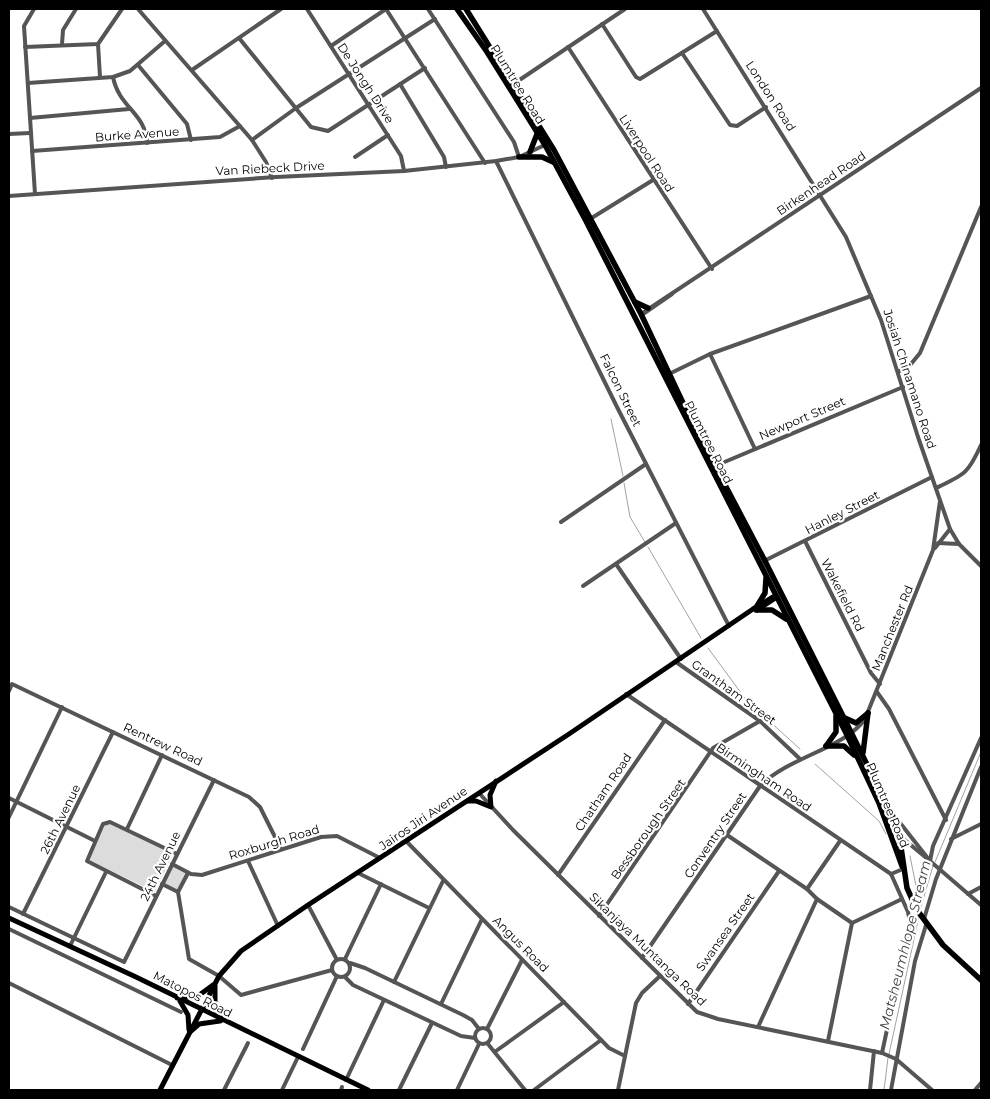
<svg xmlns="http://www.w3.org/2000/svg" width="990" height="1099" viewBox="0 0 990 1099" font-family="Montserrat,sans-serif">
  <rect width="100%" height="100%" fill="#fff"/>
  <!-- green -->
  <g fill="#dcdcdc">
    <polygon points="110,824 173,854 155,892 89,860 105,825"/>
    <polygon points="172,866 187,873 178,891 164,883"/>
  </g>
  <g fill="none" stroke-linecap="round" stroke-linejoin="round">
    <!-- stream -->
    <g stroke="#a3a3a3" stroke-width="1">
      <polyline points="611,419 623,476"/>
      <polyline points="624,483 630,517 645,542"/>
      <polyline points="648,547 701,638"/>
      <polyline points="708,648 747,701 800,749"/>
      <polyline points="815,764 879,821 886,834"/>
      <polyline points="910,856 918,896 922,900"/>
      <polyline points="935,862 981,752"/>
      <polyline points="920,910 933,866"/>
      <polyline points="889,1054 919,916"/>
      <polyline points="884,1090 888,1058"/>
    </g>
    <!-- minor -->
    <g stroke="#555" stroke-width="4">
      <polyline points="34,9 24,26 35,194"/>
      <polyline points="138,9 252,140 266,162 272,178"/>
      <polyline points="307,9 401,156 404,171"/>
      <polyline points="386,9 485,163"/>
      <polyline points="428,9 514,142 519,157"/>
      <polyline points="703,9 846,237 881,320 918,437 950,529 959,544 981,566"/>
      <polyline points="602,24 636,77 640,79 717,31"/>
      <polyline points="239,38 311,127 328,131 425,68"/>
      <polyline points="62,44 63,30 76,9"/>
      <polyline points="98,44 100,77"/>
      <polyline points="331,46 386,9"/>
      <polyline points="25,47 98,44 122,9"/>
      <polyline points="568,47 712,269"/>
      <polyline points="682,53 730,125 737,126 766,107"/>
      <polyline points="138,65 187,124 191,140"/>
      <polyline points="192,70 281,9"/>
      <path d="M113,77C119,108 146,113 147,143"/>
      <polyline points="28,83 113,77 130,71 165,41"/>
      <polyline points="400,84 444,157 446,167"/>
      <polyline points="512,85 625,9"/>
      <polyline points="30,118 129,109"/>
      <polyline points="9,134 30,133"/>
      <polyline points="252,140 296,108 435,19"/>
      <polyline points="32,151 220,137 240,126"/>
      <polyline points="355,157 388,135"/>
      <polyline points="496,161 617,407 729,626"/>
      <polyline points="9,196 276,177 404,171 496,161 519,157 545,145"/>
      <polyline points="590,219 653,180"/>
      <polyline points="641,314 981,88"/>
      <polyline points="643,314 672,294"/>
      <polyline points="710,354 755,449"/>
      <polyline points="898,372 911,364 920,353 981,207"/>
      <polyline points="669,374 710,354 871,296"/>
      <polyline points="715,466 903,387"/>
      <path d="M936,488C964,475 968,474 981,445"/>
      <polyline points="561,522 646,464"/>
      <polyline points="805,541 871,673 880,684"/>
      <polyline points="938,543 959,544"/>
      <polyline points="935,548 950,529"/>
      <polyline points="764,561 932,477"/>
      <polyline points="616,564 681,659"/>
      <polyline points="583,586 676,523"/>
      <polyline points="676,662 760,721 800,759"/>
      <polyline points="9,691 12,684 249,797 260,807 281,849"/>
      <polyline points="877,692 889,709 946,820"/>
      <polyline points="626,694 891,874"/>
      <polyline points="479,793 513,830 697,1012 718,1019 882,1053 896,1059 932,1090"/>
      <polyline points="9,798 95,841"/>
      <polyline points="883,807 900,836 930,861"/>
      <polyline points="9,817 62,707"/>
      <polyline points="897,819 930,861 981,905"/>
      <polyline points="127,829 162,755"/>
      <polyline points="727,835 807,889 817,899 852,923 828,1041"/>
      <polyline points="951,839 981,824"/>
      <polyline points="406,841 609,1048 625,1056"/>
      <polyline points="248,861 278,926"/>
      <polyline points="930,861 933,846 981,738"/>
      <polyline points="172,864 191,874 202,875 321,837 337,836 380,858"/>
      <polyline points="358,873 429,908"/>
      <polyline points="891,874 903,869"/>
      <polyline points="558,875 665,720"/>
      <polyline points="162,884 178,892 189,959 219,976 241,995 332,970"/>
      <polyline points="807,889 840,841"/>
      <polyline points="178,892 188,873"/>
      <polyline points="968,894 981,887"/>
      <polyline points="156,896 87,861 103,824 110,822 177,854"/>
      <polyline points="308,905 337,960"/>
      <polyline points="9,907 124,962 214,780"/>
      <polyline points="23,914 113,732"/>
      <polyline points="599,916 713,748 760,721"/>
      <polyline points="924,919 936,879 981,767"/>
      <polyline points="852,923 902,899"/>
      <polyline points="9,929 181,1012"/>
      <polyline points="70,946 106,872"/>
      <path d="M642,958L760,786C788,757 844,749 865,719L933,550L940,501"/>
      <circle cx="341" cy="968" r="9"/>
      <polyline points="345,959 381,884"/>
      <polyline points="350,963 365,968 463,1015 472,1020 479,1029"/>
      <polyline points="345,977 353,985 461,1036 475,1038"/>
      <polyline points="394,982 443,881"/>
      <polyline points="9,983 172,1065"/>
      <polyline points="441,1004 482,919"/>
      <polyline points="688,1004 779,871"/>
      <polyline points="758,1027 817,899"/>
      <circle cx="483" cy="1036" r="8"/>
      <polyline points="487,1029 522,960"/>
      <polyline points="488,1044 525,1090"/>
      <polyline points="303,1049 337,976"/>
      <polyline points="496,1051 564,1002"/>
      <polyline points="882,1053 910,922 908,912 891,874"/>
      <polyline points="346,1080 384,1000"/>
      <polyline points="224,1090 248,1043"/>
      <polyline points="282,1090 298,1057"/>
      <polyline points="341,1090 342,1087"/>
      <polyline points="399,1090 432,1023"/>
      <polyline points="457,1090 479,1044"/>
      <polyline points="534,1090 601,1040"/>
      <polyline points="618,1090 636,1003 642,993 660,976"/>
      <polyline points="870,1090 874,1051"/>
      <polyline points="891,1090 915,961 926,925"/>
      <polyline points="975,1090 981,1083"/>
    </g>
    <!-- major -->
    <g stroke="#000" stroke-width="5">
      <polyline points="757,610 777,597"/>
      <polyline points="468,801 476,801 491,807 490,795 496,781"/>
      <polyline points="9,918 136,977 368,1090"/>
      <polyline points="215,986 215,1005 222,1020"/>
      <polyline points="177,998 198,996 213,985"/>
      <polyline points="180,1001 188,1015 189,1030"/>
      <polyline points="191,1031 199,1024 220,1021"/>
      <polyline points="160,1090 219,976 241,951 308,905 569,734 753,609 773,597 777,597"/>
    </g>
    <!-- highway -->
    <g stroke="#000" stroke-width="5.5">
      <polyline points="457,9 487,52 545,145 586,221 847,735 879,803 902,866"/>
      <polyline points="466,9 554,150 641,314 692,422 765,561 844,718 898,827 907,888 917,910 943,945 981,980"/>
      <polyline points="530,152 537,134"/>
      <polyline points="519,157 542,157 553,162"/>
      <polyline points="635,302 648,308"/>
      <polyline points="757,606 765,593 766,578"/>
      <polyline points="756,610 772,610 786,619"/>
      <polyline points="845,718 856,723 868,713"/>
      <polyline points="826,746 844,746 854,755"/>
      <polyline points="826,746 836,732 836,716"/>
      <polyline points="863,753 868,713"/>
    </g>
  </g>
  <g text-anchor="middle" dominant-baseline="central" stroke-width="4.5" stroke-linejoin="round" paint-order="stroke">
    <!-- street labels -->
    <g font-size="12" fill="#000" stroke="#fff">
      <text transform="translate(366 83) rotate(57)">De Jongh Drive</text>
      <text transform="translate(518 84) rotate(58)">Plumtree Road</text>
      <text transform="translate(771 96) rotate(57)">London Road</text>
      <text transform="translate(137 134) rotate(-4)">Burke Avenue</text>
      <text transform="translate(647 153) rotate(57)">Liverpool Road</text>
      <text transform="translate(270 168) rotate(-3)">Van Riebeck Drive</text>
      <text transform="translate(821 183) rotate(-34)">Birkenhead Road</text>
      <text transform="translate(910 379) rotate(72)">Josiah Chinamano Road</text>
      <text transform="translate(621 390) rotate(64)">Falcon Street</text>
      <text transform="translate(802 418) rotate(-23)">Newport Street</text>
      <text transform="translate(709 442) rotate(63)">Plumtree Road</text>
      <text transform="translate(842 512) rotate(-27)">Hanley Street</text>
      <text transform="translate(843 595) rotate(63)">Wakefield Rd</text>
      <text transform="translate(892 628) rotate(-68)">Manchester Rd</text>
      <text transform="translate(734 692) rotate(36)">Grantham Street</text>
      <text transform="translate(163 744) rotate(25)">Rentrew Road</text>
      <text transform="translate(764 777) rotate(34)">Birmingham Road</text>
      <text transform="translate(603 792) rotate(-56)">Chatham Road</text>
      <text transform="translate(888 805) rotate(67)">Plumtree Road</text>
      <text transform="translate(423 818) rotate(-34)">Jairos Jiri Avenue</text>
      <text transform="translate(60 819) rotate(-64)">26th Avenue</text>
      <text transform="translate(648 829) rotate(-55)">Bessborough Street</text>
      <text transform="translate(715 835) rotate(-56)">Conventry Street</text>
      <text transform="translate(274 842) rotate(-17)">Roxburgh Road</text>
      <text transform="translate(160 866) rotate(-64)">24th Avenue</text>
      <text transform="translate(725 932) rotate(-55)">Swansea Street</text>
      <text transform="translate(521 944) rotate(45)">Angus Road</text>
      <text transform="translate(648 949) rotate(44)">Sikanjaya Muntanga Road</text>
      <text transform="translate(193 994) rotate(27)">Matopos Road</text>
    </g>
    <!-- water labels -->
    <g font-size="14" font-style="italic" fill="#444" stroke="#fff">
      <text transform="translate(905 945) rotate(-76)">Matsheumhlope Stream</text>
    </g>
  </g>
  <!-- border -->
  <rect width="990" height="1099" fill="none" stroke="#000000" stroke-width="20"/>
</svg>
